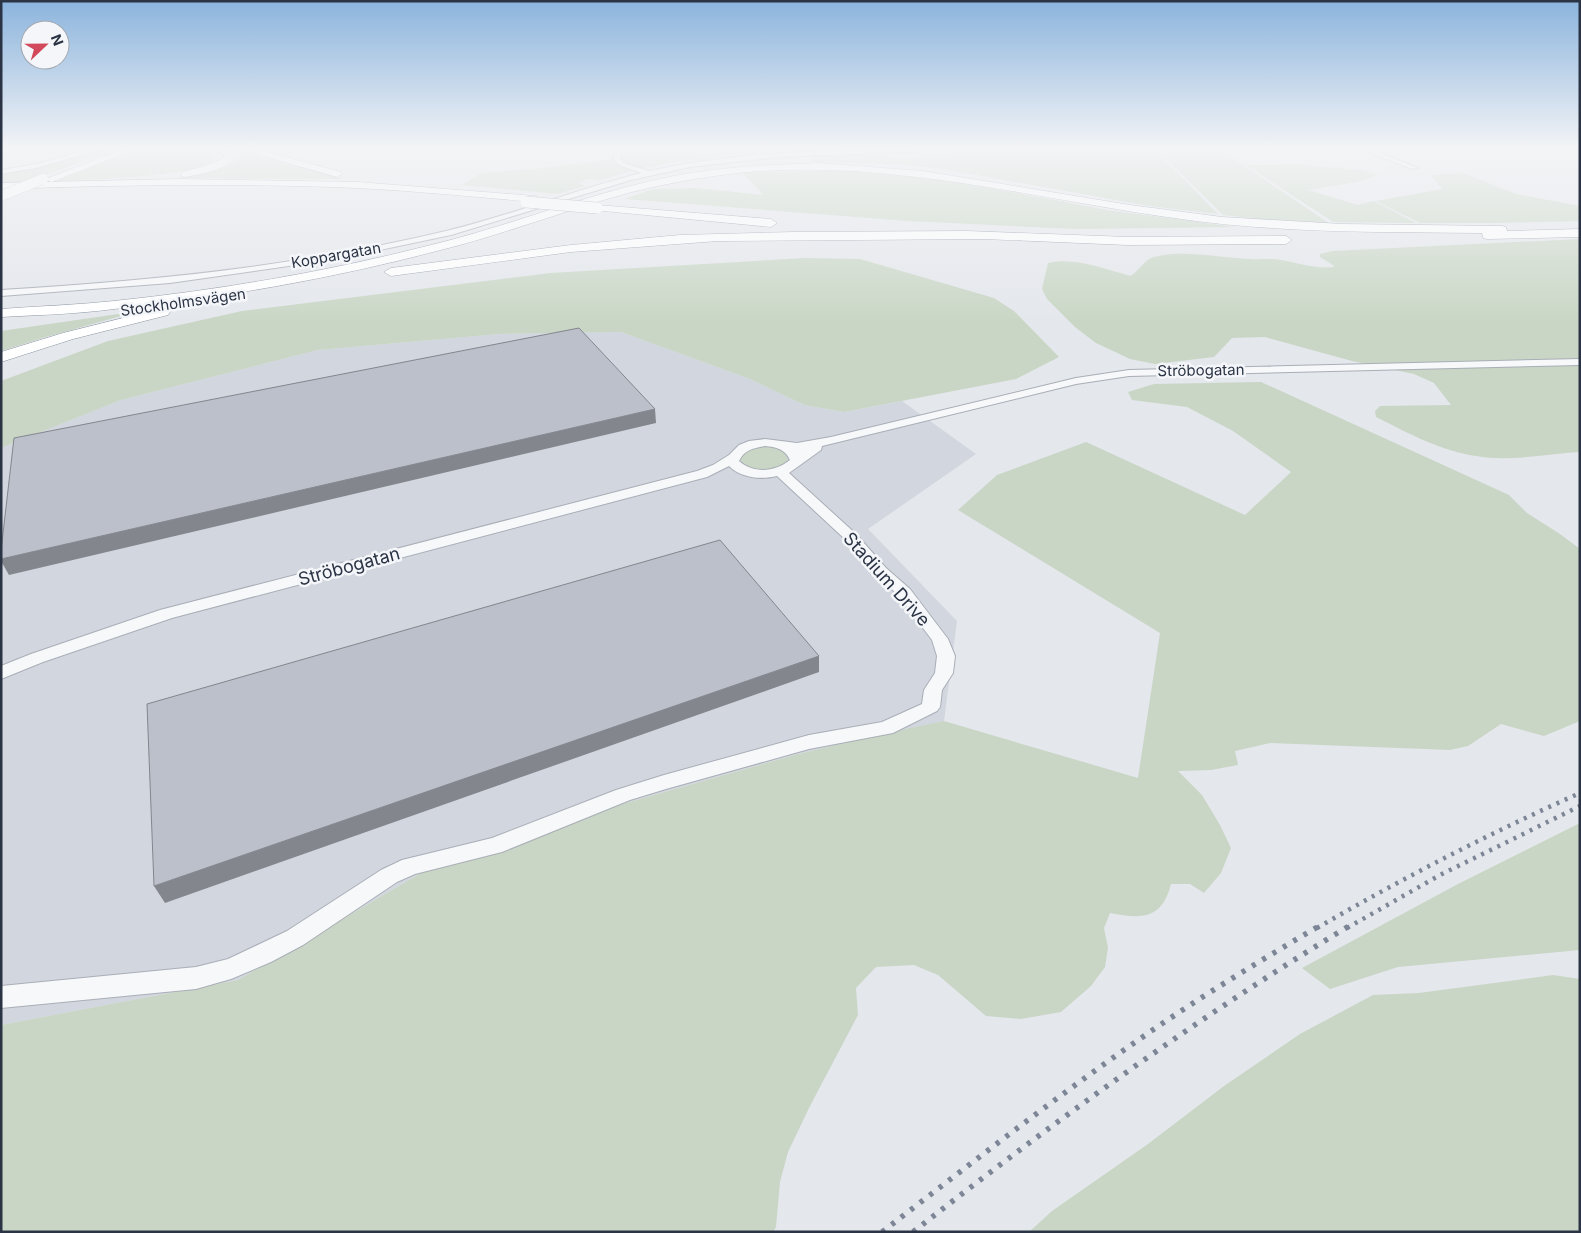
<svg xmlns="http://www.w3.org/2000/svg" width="1581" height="1233" viewBox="0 0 1581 1233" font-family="Inter,sans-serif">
  <rect width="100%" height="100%" fill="#e4e7ec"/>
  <!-- built -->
  <polygon fill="#d2d6de" points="621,332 750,379 804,405 844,412 902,401 976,454 868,529 957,621 944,721 798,754 566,820 421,873 238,980 1,1025 1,448 121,400 318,350 499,334"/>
  <!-- green -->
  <g fill="#c9d6c5">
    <polygon points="102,149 117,149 25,182 1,183 1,173 43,166 42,165"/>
    <path d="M139,149C156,149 205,144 216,157C204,178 85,179 57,181L61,177Z"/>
    <polygon points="597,149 753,149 754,152 674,162 638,169 600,180 588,179 578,183 585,186 558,194 462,185 481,173 543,168 604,160 613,156 612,151"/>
    <polygon points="991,149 1154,149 1218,214 1149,206 943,169 895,164 812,162 815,156 881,155 899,160"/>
    <polygon points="1156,149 1195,149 1227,154 1330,224 1278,221 1223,215"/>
    <polygon points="242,152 253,155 344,179 177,178 224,168 240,158"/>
    <path d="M1299,164C1325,170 1354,165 1378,175L1358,182L1308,190L1358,205L1374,201L1416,223L1333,222L1246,165Z"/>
    <polygon points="843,170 916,174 1107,210 1235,227 1076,229 909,221 624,199 653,189 697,188 763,195 743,173"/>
    <polygon points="1463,173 1516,194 1580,206 1580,221 1488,223 1420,223 1376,201 1442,189 1431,175"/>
    <path d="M1580,239V452C1546,454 1509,462 1476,456C1441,451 1408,433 1376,417L1375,411L1380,406L1451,405L1434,383L1414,374L1352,361L1265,337L1232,338L1214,357L1155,364L1130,359L1096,343L1075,327L1047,299L1042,289L1048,263C1075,257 1104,269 1130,276C1139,272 1143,260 1154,257C1185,249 1219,258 1250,259C1260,260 1270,258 1281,260C1300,263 1313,269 1334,267L1333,265L1320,257V254L1333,251Z"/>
    <polygon points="805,258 860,259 994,298 1014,311 1059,357 1016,379 844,412 804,405 750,379 621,332 499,334 318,350 121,400 1,448 1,381 108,341 242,311 551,273"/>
    <polygon points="139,311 46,337 1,351 1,331"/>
    <path d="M1261,382L1509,495L1527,513L1560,534L1580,549V721L1544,736L1501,724L1468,746L1450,750L1270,743L1235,751L1238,765L1211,770L1178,771L1202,795L1220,825L1231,848L1221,873L1204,893L1190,884H1171C1162,920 1141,919 1110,913L1104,928L1108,948L1105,967L1091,986L1061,1012L1021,1019L986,1016L938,975L914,965L876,967L856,988L858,1015L810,1106L788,1152L780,1182L776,1227L773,1232H1V1025L238,980L421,873L566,820L798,754L891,732L944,721L1138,778L1160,633L958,510L997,475L1086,442L1245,515L1291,472L1233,431L1187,407L1132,400L1128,392L1154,384Z"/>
    <path d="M763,446C773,447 783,448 788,457L787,462C774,473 755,473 741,463L739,459L746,450Z"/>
    <polygon points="1580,823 1580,950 1398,967 1330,989 1302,968 1458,884"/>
    <polygon points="1553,975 1580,979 1580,1232 1029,1232 1052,1211 1148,1144 1224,1086 1300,1034 1373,995 1419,993"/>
  </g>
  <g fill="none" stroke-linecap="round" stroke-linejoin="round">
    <defs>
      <g id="minor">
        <polygon points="91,149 102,149 36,168 1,174 1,170 36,164"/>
        <path d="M618,149H624L620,158L623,163L649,171L690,163L750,155L840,150L934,149L931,151L780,157L690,167L631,180L451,235L337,259L170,283L1,296V290C151,281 300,266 446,231C512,215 575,190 641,173L619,165L614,158Z"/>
        <polygon points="1360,149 1370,149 1418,168 1412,169"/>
        <path d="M1580,359V365L1129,376L1076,384L822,446L821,450L789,473L857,535L886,568L910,589L948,639L955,656L953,673L942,690L940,707L937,711L893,733L809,749L666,789L630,800L502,852L415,874L397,882L303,945L271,962L231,979L196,989L1,1008V986L196,967L228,959L287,931L381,870L402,860L492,838L616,790L664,775L809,735L882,722L922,704L924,690L935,673L937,656L932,640L898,595L876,574L847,541L777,476C761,480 741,478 729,466L707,477L172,618L43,662L1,679V666L31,654L160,610L697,471L713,465L729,455L739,445L749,441L765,439L797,443L831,437L1076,378L1129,370ZM765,446C776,447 785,449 790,460C775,472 754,474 739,461C744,450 753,448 765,446Z"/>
      </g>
      <polygon id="major" points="123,149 136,149 54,181 51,182 46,179"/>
      <g id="highway">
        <path d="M216,149L231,150L235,156C228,170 200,174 186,177L182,176L181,174L182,172L202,167L224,158V154Z"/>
        <polygon points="239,149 256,149 341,172 342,174 337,177"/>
        <path d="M818,163L923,171L1130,205L1222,217L1342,224L1502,226L1506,227L1507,231L1580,229V237L1487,239L1483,238L1482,233C1381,232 1281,233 1181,219C1041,200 904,162 762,171C717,174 672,182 628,193C563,211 499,236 433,252C329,279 221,298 114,309C77,314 39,315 1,317V309C39,306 77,305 114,301C219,290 325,272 427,246C507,227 584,195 664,178C715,167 767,165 818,163Z"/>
        <path d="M179,179L358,182L535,196L541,199L535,202C476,197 417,191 357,188C239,183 120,185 1,189V183Z"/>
        <polygon points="597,205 771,219 777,223 771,227 593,210 591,208 593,206"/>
        <polygon points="967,231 1128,237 1286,236 1292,240 1286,244 1128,245 984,239 718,241 571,252 391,276 384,272 391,268 571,245 680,235 794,232"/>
        <polygon points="163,308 168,309 170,312 168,315 73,339 1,362 1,352 63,333"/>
      </g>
    </defs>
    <!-- minor casing -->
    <use href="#minor" stroke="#a9aeb7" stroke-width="2"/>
    <!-- major casing -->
    <use href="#major" stroke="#a3abb8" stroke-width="1"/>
    <!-- highway casing -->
    <use href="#highway" stroke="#8b94a3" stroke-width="1"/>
    <!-- minor -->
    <use href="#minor" fill="#f7f8fa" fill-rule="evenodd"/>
    <!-- major -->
    <use href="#major" fill="#fff" fill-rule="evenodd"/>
    <!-- highway -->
    <use href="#highway" fill="#fff" fill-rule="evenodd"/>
    <!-- rail-far1 -->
    <g stroke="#7d8696" stroke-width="4.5" stroke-dasharray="3 6" stroke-linecap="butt">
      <path d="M1317,928C1403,878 1490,833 1580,793"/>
      <polyline points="1347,928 1440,875 1580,806"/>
    </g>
    <!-- rail -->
    <g stroke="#7d8696" stroke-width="5.5" stroke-dasharray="4 8" stroke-linecap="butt">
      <path d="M882,1232C982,1155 1081,1077 1187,1007C1230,979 1275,952 1319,926"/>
      <path d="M913,1232C1053,1122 1197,1018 1349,926"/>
    </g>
    <defs>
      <polyline id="major-bridge" points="3,195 43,179"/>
      <polyline id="highway-bridge" points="526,202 597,208"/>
    </defs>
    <!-- major-bridge casing -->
    <use href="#major-bridge" stroke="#a3abb8" stroke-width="11" stroke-linecap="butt"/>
    <!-- highway-bridge casing -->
    <use href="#highway-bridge" stroke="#8b94a3" stroke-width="12" stroke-linecap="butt"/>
    <!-- major-bridge -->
    <use href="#major-bridge" stroke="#fff" stroke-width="10"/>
    <!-- highway-bridge -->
    <use href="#highway-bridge" stroke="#fff" stroke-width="11"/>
  </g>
  <!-- shaded-wall -->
  <g fill="#83868d">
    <polygon points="655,409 656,423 9,575 1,561 1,559"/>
    <polygon points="819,656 819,672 165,903 154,886"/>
  </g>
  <!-- building -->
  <g fill="#bbc0ca" stroke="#83868d">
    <polygon points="579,328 655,409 1,559 1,551 14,438"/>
    <polygon points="720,540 819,656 154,886 147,704"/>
  </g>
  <!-- sky -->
  <linearGradient id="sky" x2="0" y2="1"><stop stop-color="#8bb4dd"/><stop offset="0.46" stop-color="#f3f4f6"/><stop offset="1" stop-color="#f3f4f6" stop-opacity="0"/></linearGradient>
  <rect width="1581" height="322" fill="url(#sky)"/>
  <g text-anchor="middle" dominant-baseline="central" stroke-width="5" stroke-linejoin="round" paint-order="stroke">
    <!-- far-street labels -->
    <g font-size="15" fill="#2b3445" stroke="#f4f6f9">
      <text transform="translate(336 255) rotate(-10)">Koppargatan</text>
      <text transform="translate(183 302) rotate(-8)">Stockholmsvägen</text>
      <text transform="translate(1201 370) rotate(-1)">Ströbogatan</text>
    </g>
    <!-- street labels -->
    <g font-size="18" fill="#2b3445" stroke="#f4f6f9">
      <text transform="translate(349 566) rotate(-15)">Ströbogatan</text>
      <text transform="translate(887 579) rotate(48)">Stadium Drive</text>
    </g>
  </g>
  <!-- border -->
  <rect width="1581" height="1233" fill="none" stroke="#2b3445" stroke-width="5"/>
  <!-- north arrow -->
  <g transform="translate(45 45) rotate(68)"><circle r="24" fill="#f4f6f9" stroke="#a4a8b1"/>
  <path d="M0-4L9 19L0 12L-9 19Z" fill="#d1495b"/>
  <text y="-8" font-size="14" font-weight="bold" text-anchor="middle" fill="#2b3445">N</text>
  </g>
</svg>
